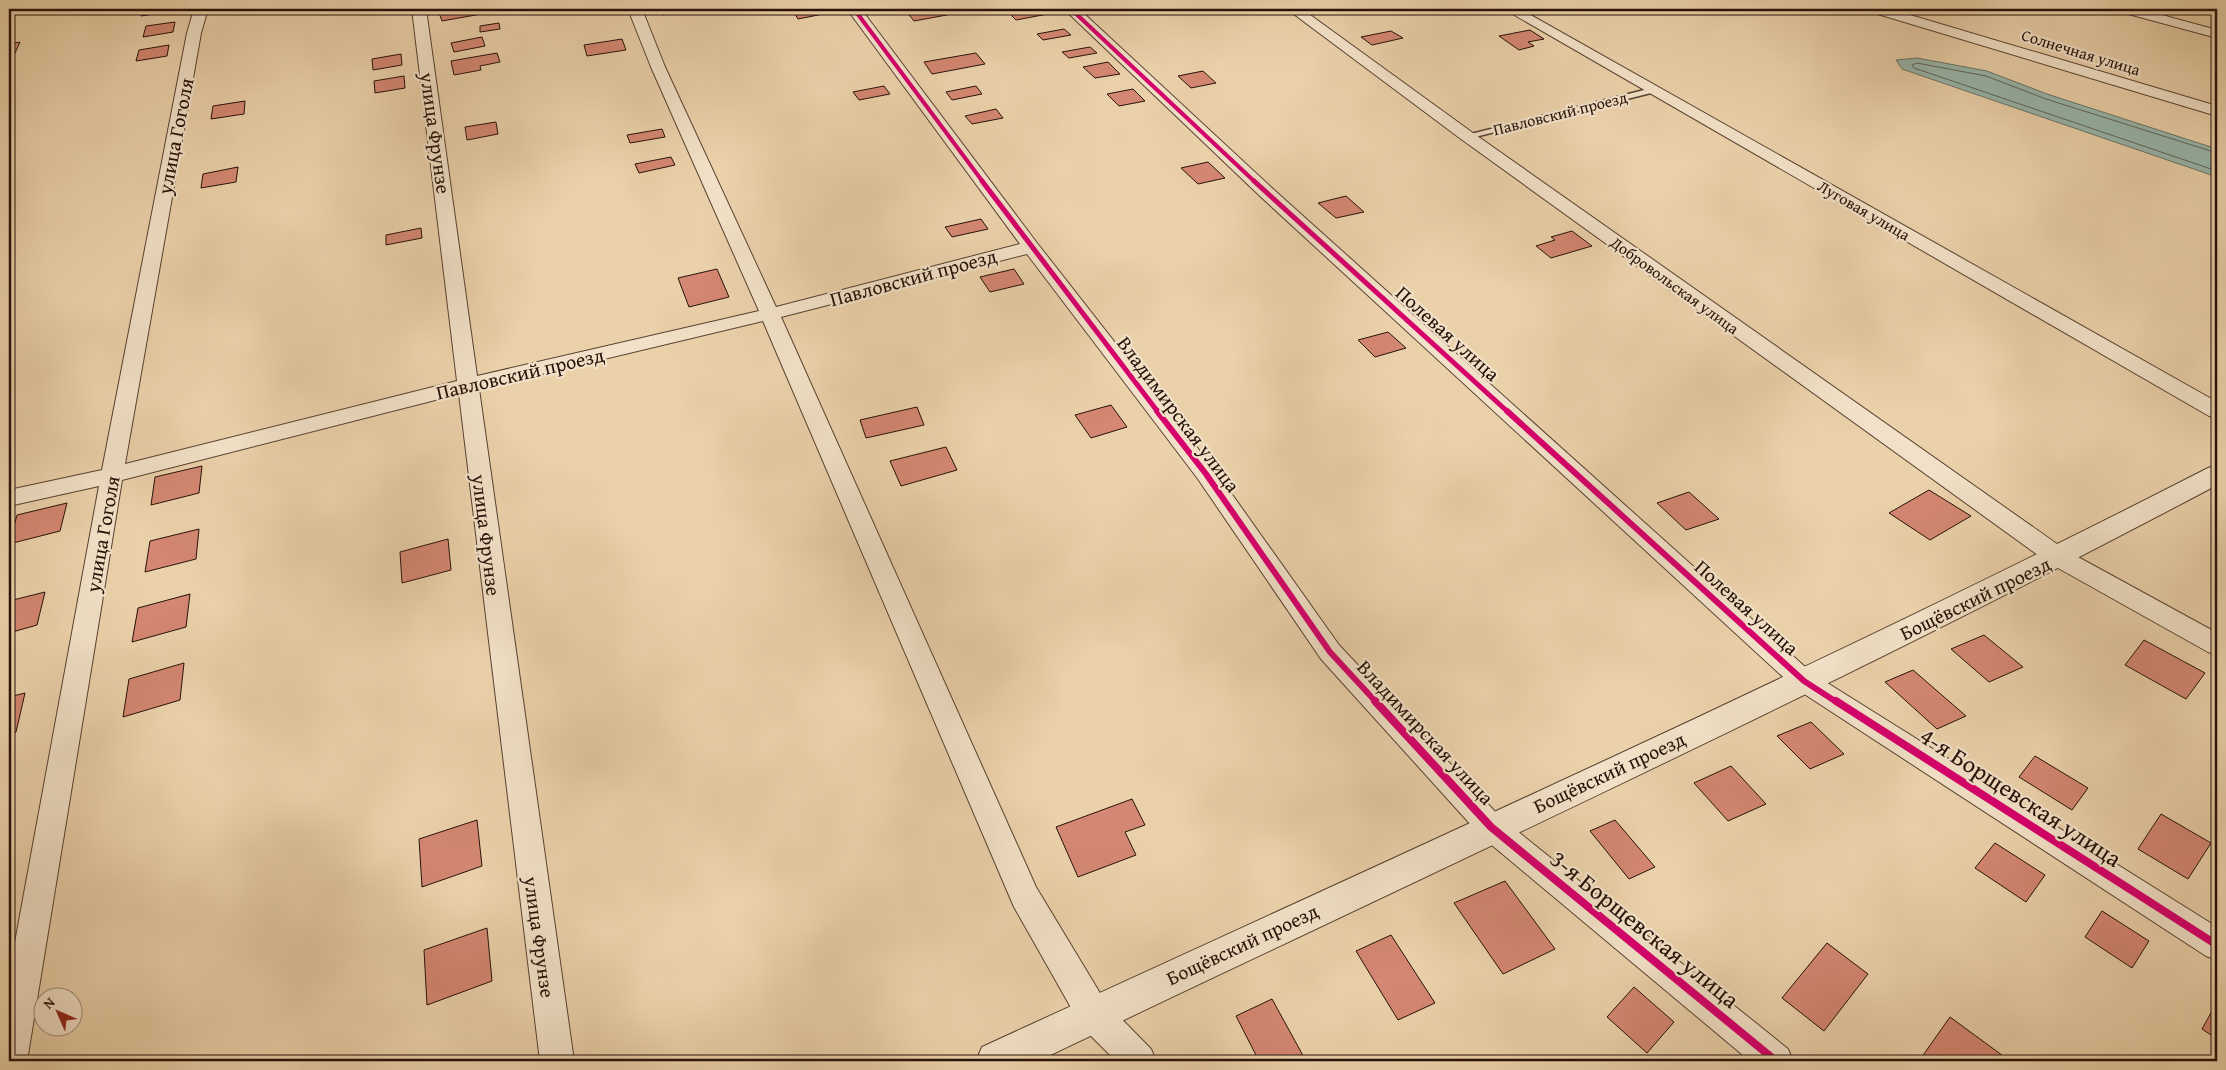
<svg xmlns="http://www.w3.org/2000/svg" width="2226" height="1070" viewBox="0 0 2226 1070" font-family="'Gentium Book Plus',serif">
  <rect width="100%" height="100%" fill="#ebd1aa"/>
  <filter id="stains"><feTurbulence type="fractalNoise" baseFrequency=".004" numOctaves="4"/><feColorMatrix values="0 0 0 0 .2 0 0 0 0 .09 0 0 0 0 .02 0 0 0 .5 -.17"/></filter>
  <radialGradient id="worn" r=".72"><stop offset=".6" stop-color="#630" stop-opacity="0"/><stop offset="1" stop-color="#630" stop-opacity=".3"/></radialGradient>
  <!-- water -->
  <polygon fill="#98b7ac" stroke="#6a756a" points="1917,58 1987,71 2047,94 2217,149 2217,177 1902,69 1896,60"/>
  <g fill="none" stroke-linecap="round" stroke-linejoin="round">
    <!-- shore -->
    <polyline stroke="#5f645a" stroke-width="1" points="2217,153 2046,99 1986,76 1917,63 1912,65 1914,68 2217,171"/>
  </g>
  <!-- building -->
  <g fill="#d48772" stroke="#261108">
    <polygon points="143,9 174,9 173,11 141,16"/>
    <polygon points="371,9 398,9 372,14"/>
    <polygon points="463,9 497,9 498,11 442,21 439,13"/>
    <polygon points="660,9 687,9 688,11 663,15"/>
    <polygon points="792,9 819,9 823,14 798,19"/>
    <polygon points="920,9 960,9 963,12 914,21 906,11"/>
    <polygon points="1012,9 1049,9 1053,13 1016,20 1006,10"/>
    <polygon points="175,22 173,32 143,37 146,26"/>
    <polygon points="499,23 500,29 480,32 480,26"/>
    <polygon points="1064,29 1071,35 1043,40 1037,34"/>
    <polygon points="1530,30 1544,39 1528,42 1534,46 1519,50 1499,36"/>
    <polygon points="1391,31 1403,38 1372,45 1361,37"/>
    <polygon points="482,37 485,46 454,52 451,43"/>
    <polygon points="622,39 626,50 587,56 584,45"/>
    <polygon points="20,42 15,53 9,54 9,44"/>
    <polygon points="169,45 167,56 136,61 139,50"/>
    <polygon points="1090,47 1097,53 1069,58 1062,52"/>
    <polygon points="497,53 500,62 480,66 481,70 454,75 451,61"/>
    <polygon points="976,53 985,64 932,74 924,62"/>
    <polygon points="401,54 402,65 373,70 372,59"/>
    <polygon points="1108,62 1120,74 1095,78 1083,67"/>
    <polygon points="1203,71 1216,83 1191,88 1178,76"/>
    <polygon points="404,76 405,88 375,93 374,81"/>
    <polygon points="884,86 890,94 859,100 853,92"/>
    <polygon points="976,86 982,94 952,100 946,92"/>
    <polygon points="1133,89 1145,101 1119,106 1107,94"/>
    <polygon points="245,101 244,114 211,119 213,106"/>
    <polygon points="996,109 1003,118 972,124 965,116"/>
    <polygon points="496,122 498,134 467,140 465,127"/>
    <polygon points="662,129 665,137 630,143 627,135"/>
    <polygon points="671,157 675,165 639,173 635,164"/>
    <polygon points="1208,162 1225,178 1198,184 1181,168"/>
    <polygon points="238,167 236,182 201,188 203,174"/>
    <polygon points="1346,196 1364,212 1336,218 1318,203"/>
    <polygon points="981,219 988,229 952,237 945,227"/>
    <polygon points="421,228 422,238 386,245 386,235"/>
    <polygon points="1572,231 1592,246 1551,258 1536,246 1555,240 1551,237"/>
    <polygon points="717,269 729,297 689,307 678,278"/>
    <polygon points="1014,269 1024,284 990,292 980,277"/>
    <polygon points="1388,332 1406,348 1375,357 1358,340"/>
    <polygon points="1111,405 1127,427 1091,438 1075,415"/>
    <polygon points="917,407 924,425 866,438 860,420"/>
    <polygon points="946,447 957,470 901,486 890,461"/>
    <polygon points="202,466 199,493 151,505 155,477"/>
    <polygon points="1929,490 1971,516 1930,540 1889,513"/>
    <polygon points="1689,492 1719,519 1686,530 1657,503"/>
    <polygon points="67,503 60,531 9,544 17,515"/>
    <polygon points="199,529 196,559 145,572 150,541"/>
    <polygon points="448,539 451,570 402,583 400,552"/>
    <polygon points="45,592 37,625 9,633 9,601"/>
    <polygon points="190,594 186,627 132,642 138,608"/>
    <polygon points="1984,635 2023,667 1989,682 1951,649"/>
    <polygon points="2144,640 2205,673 2186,699 2125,665"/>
    <polygon points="184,663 180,700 123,717 129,679"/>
    <polygon points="1913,670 1966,716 1937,729 1885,682"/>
    <polygon points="25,693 16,732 9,734 9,697"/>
    <polygon points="1811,722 1844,754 1810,769 1777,736"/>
    <polygon points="2035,756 2088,788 2072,810 2019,777"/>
    <polygon points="1731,766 1766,804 1728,821 1694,783"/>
    <polygon points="1132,799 1145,825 1125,832 1136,855 1078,877 1056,827"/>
    <polygon points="2161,814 2211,843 2188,879 2138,849"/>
    <polygon points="477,820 482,866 422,887 419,839"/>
    <polygon points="1615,820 1655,867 1629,879 1590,831"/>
    <polygon points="1995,843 2045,875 2026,902 1975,868"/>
    <polygon points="1505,881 1555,949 1503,974 1454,903"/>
    <polygon points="2102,911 2149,941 2132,968 2085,937"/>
    <polygon points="487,928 492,981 427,1005 424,950"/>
    <polygon points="1391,935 1435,1003 1398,1020 1356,951"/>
    <polygon points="1827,943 1868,974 1824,1031 1782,998"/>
    <polygon points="1634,987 1674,1022 1647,1053 1607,1017"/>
    <polygon points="1272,999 1306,1061 1259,1061 1236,1016"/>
    <polygon points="2217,1002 2217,1039 2202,1029"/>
    <polygon points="1950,1017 2010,1061 1919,1061"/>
  </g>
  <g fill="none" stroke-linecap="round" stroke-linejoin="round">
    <defs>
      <polygon id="service" points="1652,88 1656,90 1655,92 1467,139 1463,136"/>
      <g id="minor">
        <polygon points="194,9 208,9 201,33 125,464 457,381 412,9 426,9 477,376 759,311 651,67 628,9 642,9 665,67 776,307 1020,244 847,9 861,9 1037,243 1214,469 1339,645 1501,818 1788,1049 1793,1061 1750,1061 1481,836 1321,659 1198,479 1027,254 781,317 1036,887 1106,1003 1151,1049 1156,1061 1116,1061 1082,1027 1014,907 763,321 479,389 574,1061 540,1061 459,394 122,480 27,1061 9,1061 9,975 99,486 9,506 9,490 102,470 187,33"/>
        <polygon points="1064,9 1079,9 1273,189 1813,674 2217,927 2217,960 2206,956 1795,688 1261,197"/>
        <polygon points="1287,9 1302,9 1473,133 2067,551 2217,633 2217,655 2208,652 2049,563 1461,139"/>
        <polygon points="1504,9 1520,9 2217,402 2217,418 2209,416"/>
        <polygon points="1869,9 1890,9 2217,106 2217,116 1871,12"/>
        <polygon points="2119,9 2140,9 2217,30 2217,38 2121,12"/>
      </g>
      <path id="tertiary" d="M2217,465V485C1831,690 1433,872 1038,1061H976L982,1047C1392,858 1806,674 2208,468Z"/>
    </defs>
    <!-- service casing -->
    <use href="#service" stroke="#574130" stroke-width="3"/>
    <!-- minor casing -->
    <use href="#minor" stroke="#574130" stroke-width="2"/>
    <!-- tertiary casing -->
    <use href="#tertiary" stroke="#574130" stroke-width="2"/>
    <!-- service -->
    <use href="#service" fill="#f2e1c8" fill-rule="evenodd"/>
    <!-- minor -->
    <use href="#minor" fill="#f2e1c8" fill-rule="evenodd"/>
    <!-- tertiary -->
    <use href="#tertiary" fill="#f2e1c8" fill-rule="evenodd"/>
    <defs>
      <g id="cycleway-far3">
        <polyline points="854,9 983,182"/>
        <polyline points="1071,9 1255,182"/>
      </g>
      <g id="cycleway-far2">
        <polyline points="982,181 1158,412"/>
        <polyline points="1254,181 1508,412"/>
      </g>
      <g id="cycleway-far1">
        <polyline points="1157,411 1206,474 1330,652 1377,703"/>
        <polyline points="1507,411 1804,681 1838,703"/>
      </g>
      <g id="cycleway">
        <polyline points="1375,701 1491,827 1776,1061"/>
        <polyline points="1836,701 2217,945"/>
      </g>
    </defs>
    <!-- cycleway-far3 casing -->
    <use href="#cycleway-far3" stroke="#f2e1c8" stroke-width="5.5"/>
    <!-- cycleway-far2 casing -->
    <use href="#cycleway-far2" stroke="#f2e1c8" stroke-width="8"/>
    <!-- cycleway-far1 casing -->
    <use href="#cycleway-far1" stroke="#f2e1c8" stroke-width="9"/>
    <!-- cycleway casing -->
    <use href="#cycleway" stroke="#f2e1c8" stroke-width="11"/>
    <!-- cycleway-far3 -->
    <use href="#cycleway-far3" stroke="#d6006c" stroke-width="4"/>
    <!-- cycleway-far2 -->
    <use href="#cycleway-far2" stroke="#d6006c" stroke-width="5"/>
    <!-- cycleway-far1 -->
    <use href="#cycleway-far1" stroke="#d6006c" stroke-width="6"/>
    <!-- cycleway -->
    <use href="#cycleway" stroke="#d6006c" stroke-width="8"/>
  </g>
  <g text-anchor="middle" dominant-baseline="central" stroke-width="4.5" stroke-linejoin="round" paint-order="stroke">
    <!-- far-street labels -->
    <g font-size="16" fill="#261108" stroke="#f2e1c8">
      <text transform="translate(2081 52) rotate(17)">Солнечная улица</text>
      <text transform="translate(1560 113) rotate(-14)">Павловский проезд</text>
      <text transform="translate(1864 210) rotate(30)">Луговая улица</text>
      <text transform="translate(1675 285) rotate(36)">Добровольская улица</text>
    </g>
    <!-- street labels -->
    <g font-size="20" fill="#261108" stroke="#f2e1c8">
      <text transform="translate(436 133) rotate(82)">улица Фрунзе</text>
      <text transform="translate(175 136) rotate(-79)">улица Гоголя</text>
      <text transform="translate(913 277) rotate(-15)">Павловский проезд</text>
      <text transform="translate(1448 333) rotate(42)">Полевая улица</text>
      <text transform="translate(520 373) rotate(-13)">Павловский проезд</text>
      <text transform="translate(1179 414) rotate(53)">Владимирская улица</text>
      <text transform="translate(102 534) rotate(-80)">улица Гоголя</text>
      <text transform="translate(487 535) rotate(83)">улица Фрунзе</text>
      <text transform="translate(1975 598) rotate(-26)">Бощёвский проезд</text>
      <text transform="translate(1747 607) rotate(42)">Полевая улица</text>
      <text transform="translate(1426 732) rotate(47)">Владимирская улица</text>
      <text transform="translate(1609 772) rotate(-25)">Бощёвский проезд</text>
      <text transform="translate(540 937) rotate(82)">улица Фрунзе</text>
      <text transform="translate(1242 944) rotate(-25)">Бощёвский проезд</text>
    </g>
    <!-- near-street labels -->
    <g font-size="24" fill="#261108" stroke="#f2e1c8">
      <text transform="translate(2021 797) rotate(33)">4-я Борщевская улица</text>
      <text transform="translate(1645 929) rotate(39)">3-я Борщевская улица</text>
    </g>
  </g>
  <!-- margin -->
  <rect width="2226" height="1070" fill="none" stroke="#ebd1aa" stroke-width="30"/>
  <rect x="10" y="10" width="2206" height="1050" fill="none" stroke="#261108" stroke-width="2.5"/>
  <rect x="15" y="15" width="2196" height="1040" fill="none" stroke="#261108"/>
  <!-- north arrow -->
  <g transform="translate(58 1012) rotate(315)"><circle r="24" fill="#f2e1c8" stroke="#a08e7b"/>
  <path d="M0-4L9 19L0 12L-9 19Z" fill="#8f2418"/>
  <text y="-8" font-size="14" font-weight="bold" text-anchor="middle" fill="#261108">N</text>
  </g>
  <rect width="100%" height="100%" filter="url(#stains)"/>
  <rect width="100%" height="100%" fill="url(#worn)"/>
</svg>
